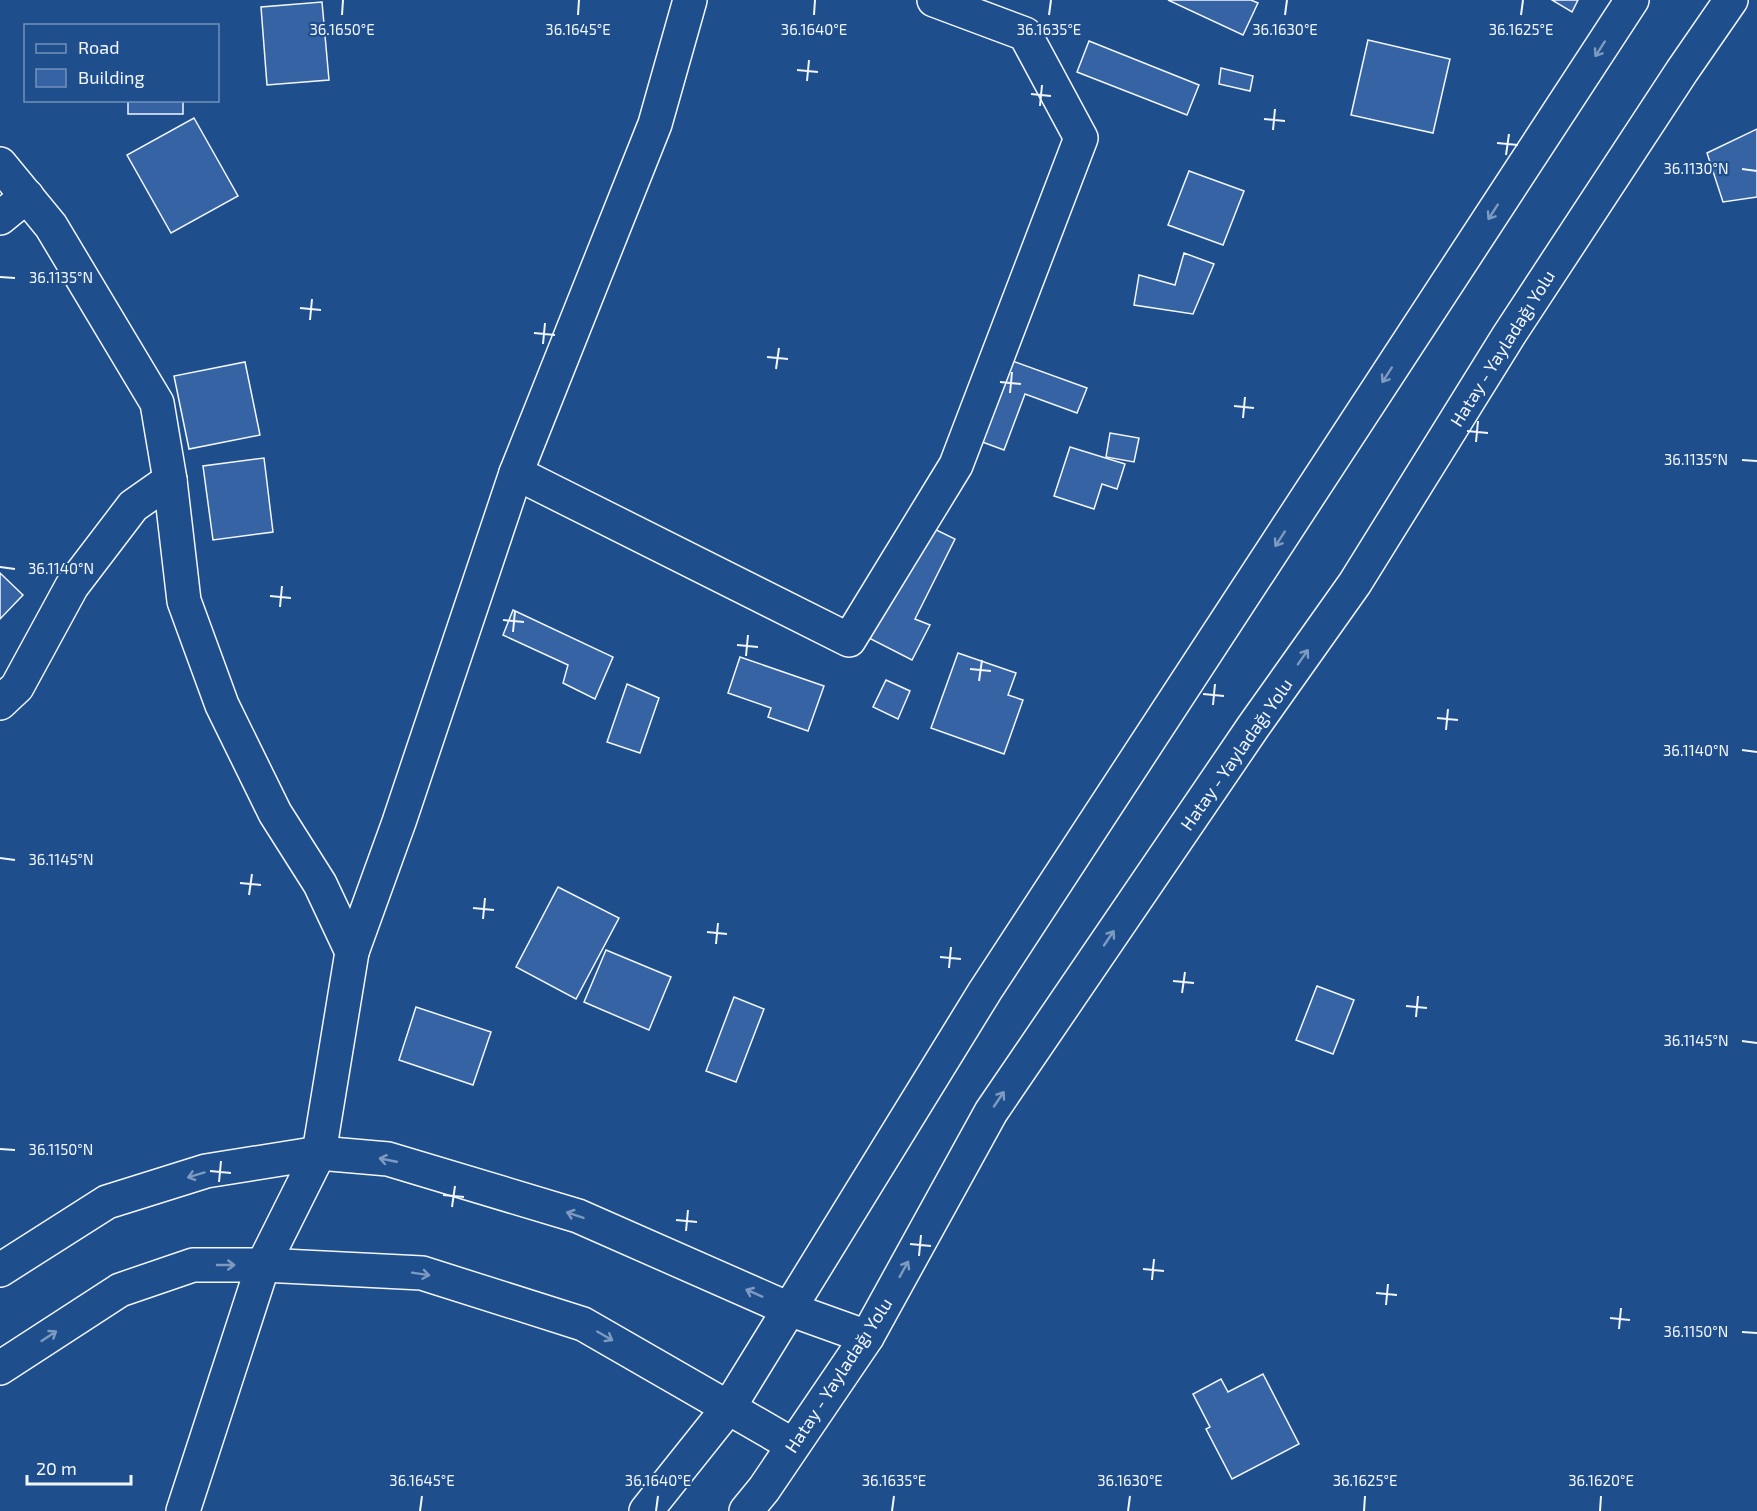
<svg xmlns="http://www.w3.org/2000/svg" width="1757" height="1511" viewBox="0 0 1757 1511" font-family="'Exo 2',sans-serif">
  <rect width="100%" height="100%" fill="#1f4e8c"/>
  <!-- building -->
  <g fill="#3563a3" stroke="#f2f6ff" stroke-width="1.5">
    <polygon points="1168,0 1251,0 1258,3 1243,35"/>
    <polygon points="1552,0 1578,0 1572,12"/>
    <polygon points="322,2 329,80 267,85 261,7"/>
    <polygon points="1368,40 1450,59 1433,133 1351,115"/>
    <polygon points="1089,41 1199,85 1187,115 1077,72"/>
    <polygon points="1221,68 1253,76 1250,91 1219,84"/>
    <rect x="128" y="100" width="55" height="14"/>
    <polygon points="194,118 238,196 171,233 127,155"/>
    <polygon points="1757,129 1757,197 1723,202 1707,153"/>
    <polygon points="1189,171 1244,191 1223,245 1168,225"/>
    <polygon points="1184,253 1214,264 1193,314 1134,305 1139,275 1175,285"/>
    <polygon points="1007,359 1087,388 1077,413 1025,394 1004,450 977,440"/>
    <polygon points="245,362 260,435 189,449 174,376"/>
    <polygon points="1110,433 1139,438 1134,462 1106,457"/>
    <polygon points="1070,447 1125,464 1117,489 1102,484 1094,509 1054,496"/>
    <polygon points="264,458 273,532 213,540 203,466"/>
    <polygon points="922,523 955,539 915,619 930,625 912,660 865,636"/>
    <polygon points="0,573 23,595 0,619"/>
    <polygon points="513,610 613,657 595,699 563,683 568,665 503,635"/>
    <polygon points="958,653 1016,673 1008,695 1023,700 1004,754 931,728"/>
    <polygon points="740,657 824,686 808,731 768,717 771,708 728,693"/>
    <polygon points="886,680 910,691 898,719 873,707"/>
    <polygon points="627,684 659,698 640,753 607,742"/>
    <polygon points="558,887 619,918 576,999 516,967"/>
    <polygon points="606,950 671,977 649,1030 584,1002"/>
    <polygon points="1317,986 1354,1000 1333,1054 1296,1040"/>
    <polygon points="734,997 764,1009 736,1082 706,1071"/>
    <polygon points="416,1007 491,1032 473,1085 399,1060"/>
    <polygon points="1263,1374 1299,1444 1232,1479 1206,1429 1210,1427 1193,1394 1221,1379 1228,1392"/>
  </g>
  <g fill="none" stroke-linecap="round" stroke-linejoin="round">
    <defs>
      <g id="minor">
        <polyline points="0,164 51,226 157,403 170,480 184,601 222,705 275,813 320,884 352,952"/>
        <polyline points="0,218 27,196"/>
        <polyline points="516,473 849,640 956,465 1081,138 1025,34 934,0"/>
        <polyline points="0,703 17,687 72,586 133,506 170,480"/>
        <polyline points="183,1511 263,1265 319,1153 352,952 399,822 516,473 655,124 690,0"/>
      </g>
      <g id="major">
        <polyline points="0,1270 107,1202 206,1171 319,1153 388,1159 578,1216 789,1309 867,1337"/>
        <polyline points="0,1368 120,1290 193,1265 263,1265 422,1273 583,1324 793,1445"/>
      </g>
      <g id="highway">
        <polyline points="646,1511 729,1407 985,991 1632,0"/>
        <polyline points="746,1511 764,1489 867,1337 991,1112 1253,727 1355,583 1509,335 1682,71 1731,0"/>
      </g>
    </defs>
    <!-- minor casing -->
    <use href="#minor" stroke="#f2f6ff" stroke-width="36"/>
    <!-- major casing -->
    <use href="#major" stroke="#f2f6ff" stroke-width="36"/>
    <!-- highway casing -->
    <use href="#highway" stroke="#f2f6ff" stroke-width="36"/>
    <!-- minor -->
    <use href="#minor" stroke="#1f4e8c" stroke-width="33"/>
    <!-- major -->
    <use href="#major" stroke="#1f4e8c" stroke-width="33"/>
    <!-- highway -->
    <use href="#highway" stroke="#1f4e8c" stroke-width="33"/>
  </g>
  <!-- one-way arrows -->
  <defs><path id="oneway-shaft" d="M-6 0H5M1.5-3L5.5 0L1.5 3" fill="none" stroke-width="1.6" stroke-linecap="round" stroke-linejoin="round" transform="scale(1.5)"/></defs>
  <g stroke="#7e9ac0">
    <use href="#oneway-shaft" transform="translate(1600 49) rotate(123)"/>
    <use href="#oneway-shaft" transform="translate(1493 212) rotate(123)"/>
    <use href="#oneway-shaft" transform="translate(1387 375) rotate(123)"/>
    <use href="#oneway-shaft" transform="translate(1280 539) rotate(123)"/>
    <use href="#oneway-shaft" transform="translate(1303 657) rotate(-55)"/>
    <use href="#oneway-shaft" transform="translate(1109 938) rotate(-56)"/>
    <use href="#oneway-shaft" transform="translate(999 1099) rotate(-56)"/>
    <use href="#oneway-shaft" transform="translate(388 1160) rotate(-169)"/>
    <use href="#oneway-shaft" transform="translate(196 1175) rotate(163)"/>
    <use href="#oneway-shaft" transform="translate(575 1215) rotate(-161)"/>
    <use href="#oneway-shaft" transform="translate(226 1265)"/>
    <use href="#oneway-shaft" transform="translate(904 1269) rotate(-61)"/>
    <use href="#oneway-shaft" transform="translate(421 1274) rotate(9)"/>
    <use href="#oneway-shaft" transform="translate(754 1293) rotate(-156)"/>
    <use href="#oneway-shaft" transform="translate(49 1336) rotate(-33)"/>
    <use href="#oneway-shaft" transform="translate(605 1336) rotate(30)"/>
  </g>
  <!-- ticks -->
  <path fill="none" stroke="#f2f6ff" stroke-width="2" d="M342,15L343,0M578,15L579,0M814,15L815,0M1049,15L1051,0M1285,15L1287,0M1521,15L1523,0M797,70L818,72M807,81L809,60M1031,94L1051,96M1040,106L1042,85M1264,119L1285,121M1273,130L1275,109M1497,143L1518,145M1506,155L1509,134M1742,169L1757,171M0,277L15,278M300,308L321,310M310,320L312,299M534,333L555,335M543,344L545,323M767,357L788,359M776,369L779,348M1000,382L1021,384M1010,393L1012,372M1234,406L1254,408M1243,418L1245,397M1467,431L1488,433M1476,442L1478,421M1742,460L1757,461M0,567L15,569M270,596L291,598M280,607L282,586M503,620L524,622M513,632L515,611M737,645L758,647M746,656L748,635M970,669L991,671M979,681L982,660M1203,694L1224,696M1213,705L1215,684M1437,718L1458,720M1446,730L1448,709M1742,750L1757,752M0,858L15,860M240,883L261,885M249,895L252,874M473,908L494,910M483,919L485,898M707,932L727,934M716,944L718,923M940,957L961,959M949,968L951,947M1173,981L1194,983M1182,993L1185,972M1406,1006L1427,1008M1416,1017L1418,996M1742,1041L1757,1043M0,1149L15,1150M210,1171L231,1173M219,1182L221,1161M443,1195L464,1197M452,1207L455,1186M676,1220L697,1222M686,1231L688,1210M910,1244L931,1246M919,1256L921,1235M1143,1269L1164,1271M1152,1280L1154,1259M1376,1293L1397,1295M1386,1305L1388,1284M1610,1318L1630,1320M1619,1329L1621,1308M1742,1332L1757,1333M420,1511L422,1496M656,1511L658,1496M892,1511L894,1496M1128,1511L1130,1496M1364,1511L1365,1496M1600,1511L1601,1496"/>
  <g text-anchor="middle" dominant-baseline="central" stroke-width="4.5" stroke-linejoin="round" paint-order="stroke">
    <!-- street labels -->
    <g font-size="18" fill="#f2f6ff" stroke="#1f4e8c">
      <text transform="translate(1502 348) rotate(-58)">Hatay - Yayladağı Yolu</text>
      <text transform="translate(1236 754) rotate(-55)">Hatay - Yayladağı Yolu</text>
      <text transform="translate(838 1375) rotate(-57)">Hatay - Yayladağı Yolu</text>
    </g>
  </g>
  <g font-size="15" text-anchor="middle" fill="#f2f6ff" stroke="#1f4e8c" stroke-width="4.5" stroke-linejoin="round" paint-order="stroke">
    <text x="342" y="35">36.1650°E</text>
    <text x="578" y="35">36.1645°E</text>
    <text x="814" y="35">36.1640°E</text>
    <text x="1049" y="35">36.1635°E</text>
    <text x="1285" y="35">36.1630°E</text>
    <text x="1521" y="35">36.1625°E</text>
    <text x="1696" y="174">36.1130°N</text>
    <text x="61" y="283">36.1135°N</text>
    <text x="1696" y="465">36.1135°N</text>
    <text x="61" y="574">36.1140°N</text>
    <text x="1696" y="756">36.1140°N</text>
    <text x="61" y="865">36.1145°N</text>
    <text x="1696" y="1046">36.1145°N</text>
    <text x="61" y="1155">36.1150°N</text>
    <text x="1696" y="1337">36.1150°N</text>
    <text x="422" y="1486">36.1645°E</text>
    <text x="658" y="1486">36.1640°E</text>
    <text x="894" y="1486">36.1635°E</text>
    <text x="1130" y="1486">36.1630°E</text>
    <text x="1365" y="1486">36.1625°E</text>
    <text x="1601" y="1486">36.1620°E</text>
  </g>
  <!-- legend -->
  <rect x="24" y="24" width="195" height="78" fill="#1f4e8c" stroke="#7391ba" stroke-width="1.5"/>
  <rect x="36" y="44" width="30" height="9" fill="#1f4e8c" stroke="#7391ba" stroke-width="1.5"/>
  <text x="78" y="54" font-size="18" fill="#f2f6ff">Road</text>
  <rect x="36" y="69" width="30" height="18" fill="#3563a3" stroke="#7391ba" stroke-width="1.5"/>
  <text x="78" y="84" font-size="18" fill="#f2f6ff">Building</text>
  <!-- scale -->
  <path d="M27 1475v9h104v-9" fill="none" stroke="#f2f6ff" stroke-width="3"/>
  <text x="36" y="1475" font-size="18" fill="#f2f6ff" stroke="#1f4e8c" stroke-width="4.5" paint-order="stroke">20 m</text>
</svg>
